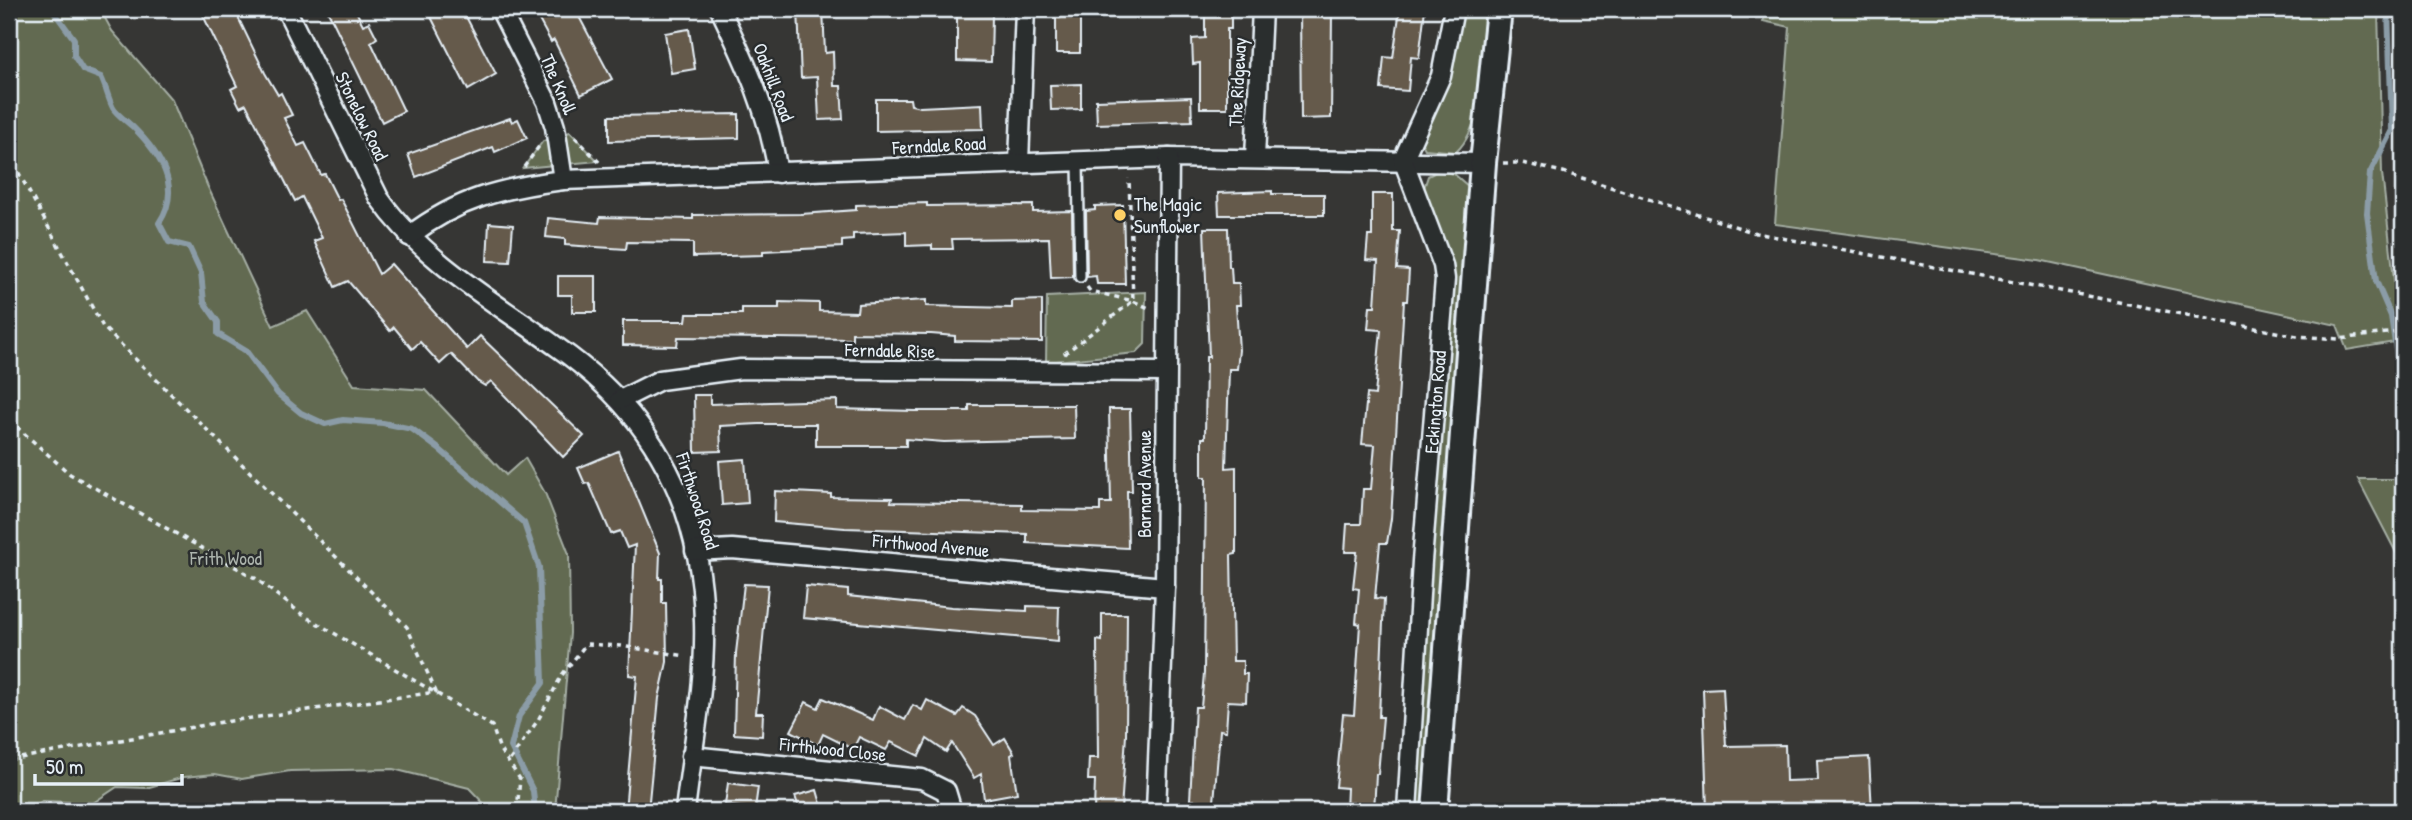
<svg xmlns="http://www.w3.org/2000/svg" width="2412" height="820" viewBox="0 0 2412 820" font-family="'Patrick Hand',sans-serif">
  <rect width="100%" height="100%" fill="#363634"/>
  <filter id="ink" filterUnits="userSpaceOnUse"><feTurbulence type="fractalNoise" baseFrequency=".0143" numOctaves="2"/><feDisplacementMap in="SourceGraphic" scale="14" xChannelSelector="R" yChannelSelector="G"/><feConvolveMatrix kernelMatrix="1 2 1 2 8 2 1 2 1" color-interpolation-filters="sRGB"/></filter>
  <g filter="url(#ink)">
    <!-- green -->
    <g fill="#626a51" stroke="#a5aea4" stroke-width="2">
      <polygon points="9,9 100,9 112,31 172,100 207,185 273,326 307,311 354,385 426,390 506,475 525,458 545,493 569,554 570,633 555,811 491,811 469,788 393,769 290,771 242,779 215,774 184,777 146,788 117,787 93,803 42,801 28,811 9,811"/>
      <path d="M1463,9H1489C1484,50 1487,123 1456,152L1425,149L1420,140L1425,123L1451,74Z"/>
      <polygon points="1767,9 2378,9 2382,173 2401,341 2347,350 2337,325 2039,260 1775,224 1790,27 1763,21"/>
      <polygon points="570,132 598,161 523,168 543,141"/>
      <polygon points="1438,171 1454,174 1469,187 1424,811 1414,811 1452,282 1424,188 1428,176"/>
      <polygon points="1146,292 1145,344 1136,353 1046,362 1047,297"/>
      <polygon points="2358,479 2403,479 2403,566"/>
    </g>
    <g fill="none" stroke-linecap="round" stroke-linejoin="round">
      <!-- stream -->
      <g stroke="#8b9ca7" stroke-width="6">
        <path d="M52,9L74,39V56L83,70L101,77C106,87 108,98 113,108C117,115 127,121 133,127C160,154 183,187 159,223L169,242L189,247L201,273L204,302L218,322V334L246,351L278,394L301,413L325,424L343,420L383,423L412,429L439,449L524,523L539,567L543,683L519,716L511,747L533,791L535,811"/>
        <polyline points="2388,9 2392,130 2370,173 2367,213 2376,281 2391,316 2403,399"/>
      </g>
    </g>
    <!-- building -->
    <g fill="#655a4c" stroke="#e8f1f8" stroke-width="2">
      <polygon points="200,9 234,9 265,73 278,95 281,93 292,115 284,118 298,146 305,143 321,175 325,174 338,200 341,199 379,274 391,264 467,349 480,336 584,436 563,457 491,381 485,386 477,381 451,354 440,364 420,342 412,349 394,327 390,331 348,281 335,287 314,241 322,238 302,197 295,201 246,104 240,107 231,89 237,86"/>
      <polygon points="327,9 355,9 363,25 369,22 377,38 371,42 404,111 382,122"/>
      <polygon points="427,9 462,9 496,74 468,90"/>
      <polygon points="533,9 575,9 612,79 581,95 554,40 551,42"/>
      <polygon points="798,9 823,9 825,53 833,52 834,86 841,86 843,119 819,120 817,77 801,78"/>
      <polygon points="1060,9 1080,9 1080,53 1056,53 1056,18 1060,18"/>
      <polygon points="1205,9 1231,9 1231,29 1227,29 1227,108 1200,108 1200,63 1193,64 1192,39 1205,38"/>
      <polygon points="1400,9 1425,9 1419,58 1411,57 1408,91 1381,89 1384,57 1393,58"/>
      <polygon points="1300,10 1332,11 1331,118 1301,119"/>
      <polygon points="957,14 992,15 991,62 957,61"/>
      <polygon points="689,29 695,69 671,73 665,33"/>
      <polygon points="1081,84 1081,109 1051,110 1050,85"/>
      <polygon points="1191,97 1192,121 1097,124 1096,100"/>
      <polygon points="876,99 910,99 911,105 920,107 982,104 983,129 876,131"/>
      <polygon points="739,114 739,138 609,141 609,116"/>
      <polygon points="510,118 512,122 518,119 527,138 495,152 493,147 416,177 408,154"/>
      <polygon points="1272,191 1272,194 1324,194 1324,215 1219,215 1218,193"/>
      <polygon points="1372,194 1393,194 1393,231 1400,231 1397,269 1409,270 1407,301 1404,301 1391,519 1387,543 1380,543 1375,598 1384,599 1379,717 1383,717 1378,774 1376,774 1374,811 1346,811 1347,788 1336,787 1343,714 1354,715 1360,624 1356,623 1359,589 1353,588 1357,552 1345,552 1347,524 1361,524 1363,489 1371,489 1375,445 1362,444 1367,394 1375,395 1381,330 1368,329 1370,306 1375,306 1378,261 1366,260 1368,236 1372,236"/>
      <polygon points="927,203 927,206 1033,205 1033,212 1072,211 1073,277 1051,278 1049,238 952,239 953,249 932,249 932,245 906,246 906,232 853,234 853,240 842,241 842,247 763,251 763,255 693,257 693,243 627,242 626,249 565,245 565,239 546,237 548,218 599,223 600,217 693,219 693,215 801,214 856,210 856,205"/>
      <polygon points="1123,205 1125,284 1097,284 1096,276 1087,277 1086,211 1095,210 1095,206"/>
      <polygon points="489,223 513,225 510,262 487,261"/>
      <polygon points="1204,228 1228,228 1229,267 1231,267 1232,283 1239,283 1240,305 1236,305 1239,350 1237,369 1229,369 1226,468 1236,467 1236,554 1231,555 1233,661 1243,661 1243,674 1247,674 1246,702 1228,701 1226,731 1220,730 1214,802 1190,800 1195,707 1201,707 1204,673 1206,477 1202,477 1202,438 1205,438 1206,357 1209,357"/>
      <polygon points="558,276 596,276 596,312 572,312 572,295 558,295"/>
      <polygon points="926,300 926,306 1012,308 1012,301 1042,300 1042,342 955,341 955,336 931,334 852,333 852,339 678,337 677,346 623,345 623,321 686,321 687,314 742,314 742,308 779,308 779,302 819,303 819,311 857,312 858,304"/>
      <polygon points="694,395 710,395 710,404 837,400 837,409 914,411 969,411 969,405 1074,405 1075,439 944,442 906,439 906,446 816,446 816,424 759,424 720,426 721,451 695,452"/>
      <polygon points="1109,409 1130,409 1132,491 1127,491 1128,548 1027,543 1027,534 845,528 774,522 775,491 831,494 831,497 892,498 891,502 1022,504 1022,510 1100,511 1100,503 1111,503"/>
      <polygon points="618,451 660,553 659,579 662,579 662,603 666,603 667,662 659,698 648,811 625,811 637,676 629,675 635,545 627,548 620,531 611,534 589,483 585,484 578,468"/>
      <polygon points="745,459 748,503 722,505 719,461"/>
      <polygon points="744,584 768,585 756,713 763,713 762,736 734,734 736,653"/>
      <polygon points="806,586 848,590 848,596 952,607 1027,611 1027,606 1059,607 1058,641 803,618"/>
      <polygon points="1102,614 1127,614 1126,735 1121,811 1094,811 1095,780 1088,780 1089,758 1098,758 1097,640 1102,641"/>
      <polygon points="1723,688 1726,746 1785,745 1786,781 1818,780 1817,760 1869,757 1872,811 1707,811 1703,689"/>
      <polygon points="823,698 873,720 879,706 905,720 913,705 922,710 927,700 957,716 963,708 975,716 994,745 1005,738 1014,753 1011,755 1017,793 984,799 981,774 974,778 952,743 946,752 927,739 919,756 891,742 886,750 859,737 853,749 823,734 818,745 791,731 806,702 818,708"/>
      <polygon points="728,783 758,787 755,809 725,805"/>
      <polygon points="817,790 823,811 800,811 795,796"/>
    </g>
    <g fill="none" stroke-linecap="round" stroke-linejoin="round">
      <defs>
        <polyline id="service" points="1078,161 1080,277"/>
        <g id="minor">
          <path d="M286,9L379,198C424,262 495,302 557,347C652,413 701,504 704,621C706,684 692,749 685,811"/>
          <polyline points="500,9 547,102 555,127 563,180"/>
          <path d="M720,9C746,63 769,113 778,173"/>
          <polyline points="1255,158 1262,9"/>
          <polyline points="1019,162 1025,9"/>
          <path d="M409,236C459,198 502,188 563,180L1169,158L1483,163"/>
          <polyline points="620,400 660,380 741,369 1166,372"/>
          <polyline points="695,551 732,549 1165,587"/>
          <polyline points="691,756 922,779 946,791 952,811"/>
          <polyline points="1156,811 1165,587 1169,158"/>
          <path id="s1" d="M1407,811L1422,561L1445,279L1443,265L1403,160L1441,76L1454,9"/>
        </g>
        <polyline id="secondary" points="1435,811 1483,163 1499,9"/>
      </defs>
      <!-- service casing -->
      <use href="#service" stroke="#e8f1f8" stroke-width="14"/>
      <!-- minor casing -->
      <use href="#minor" stroke="#e8f1f8" stroke-width="23"/>
      <!-- secondary casing -->
      <use href="#secondary" stroke="#e8f1f8" stroke-width="30"/>
      <!-- path -->
      <g stroke="#e8f1f8" stroke-width="3.5" stroke-dasharray="5 5" stroke-linecap="butt">
        <polyline points="575,137 599,162"/>
        <polyline points="9,155 103,327 407,627 436,692 216,723 9,760"/>
        <polyline points="1503,163 1522,163 1563,172 1756,233 2297,336 2339,339 2403,331"/>
        <polyline points="524,167 540,145"/>
        <polyline points="1087,287 1090,291 1133,301 1151,309"/>
        <polyline points="1064,354 1133,301 1129,178"/>
        <polyline points="9,420 70,474 255,578 303,615 492,726 500,750 520,779 517,811"/>
        <polyline points="510,760 538,720 562,675 586,644 621,646 686,656"/>
      </g>
      <!-- service -->
      <use href="#service" stroke="#2a2d2e" stroke-width="9"/>
      <!-- minor -->
      <use href="#minor" stroke="#2a2d2e" stroke-width="18"/>
      <!-- secondary -->
      <use href="#secondary" stroke="#2a2d2e" stroke-width="24"/>
    </g>
  </g>
  <!-- markers -->
  <circle fill="#ffd166" stroke="#2a2d2e" stroke-width="2.5" cx="1120" cy="215" r="7"/>
  <g text-anchor="middle" dominant-baseline="central" stroke-width="5" stroke-linejoin="round" paint-order="stroke">
    <!-- street labels -->
    <g font-size="19" fill="#e8f1f8" stroke="#2a2d2e">
      <text transform="translate(774 82) rotate(69)">Oakhill Road</text>
      <text transform="translate(1237 82) rotate(-87)">The Ridgeway</text>
      <text transform="translate(559 84) rotate(67)">The Knoll</text>
      <text transform="translate(362 116) rotate(64)">Stonelow Road</text>
      <text transform="translate(939 145) rotate(-3)">Ferndale Road</text>
      <text transform="translate(890 350) rotate(1)">Ferndale Rise</text>
      <text stroke="none"><textPath href="#s1" startOffset="410">Eckington Road</textPath></text>
      <text transform="translate(1144 484) rotate(-90)">Barnard Avenue</text>
      <text transform="translate(698 501) rotate(72)">Firthwood Road</text>
      <text transform="translate(931 545) rotate(5)">Firthwood Avenue</text>
      <text transform="translate(833 749) rotate(6)">Firthwood Close</text>
    </g>
    <!-- poi labels -->
    <g font-size="19" fill="#e8f1f8" stroke="#2a2d2e" text-anchor="start">
      <text x="1134" y="204">The Magic<tspan x="1134" dy="22">Sunflower</tspan></text>
    </g>
    <!-- park labels -->
    <g font-size="19" fill="#acb4ad" stroke="#2a2d2e">
      <text x="226" y="558">Frith Wood</text>
    </g>
  </g>
  <!-- margin -->
  <rect width="2412" height="820" fill="none" stroke="#2a2d2e" stroke-width="35"/>
  <rect x="18" y="18" width="2377" height="785" fill="none" stroke="#e8f1f8" stroke-width="2.5" filter="url(#ink)"/>
  <!-- scale -->
  <path d="M35 774v10h147v-10" fill="none" stroke="#e8f1f8" stroke-width="3.5"/>
  <text x="46" y="774" font-size="21" fill="#e8f1f8" stroke="#2a2d2e" stroke-width="5" paint-order="stroke">50 m</text>
</svg>
